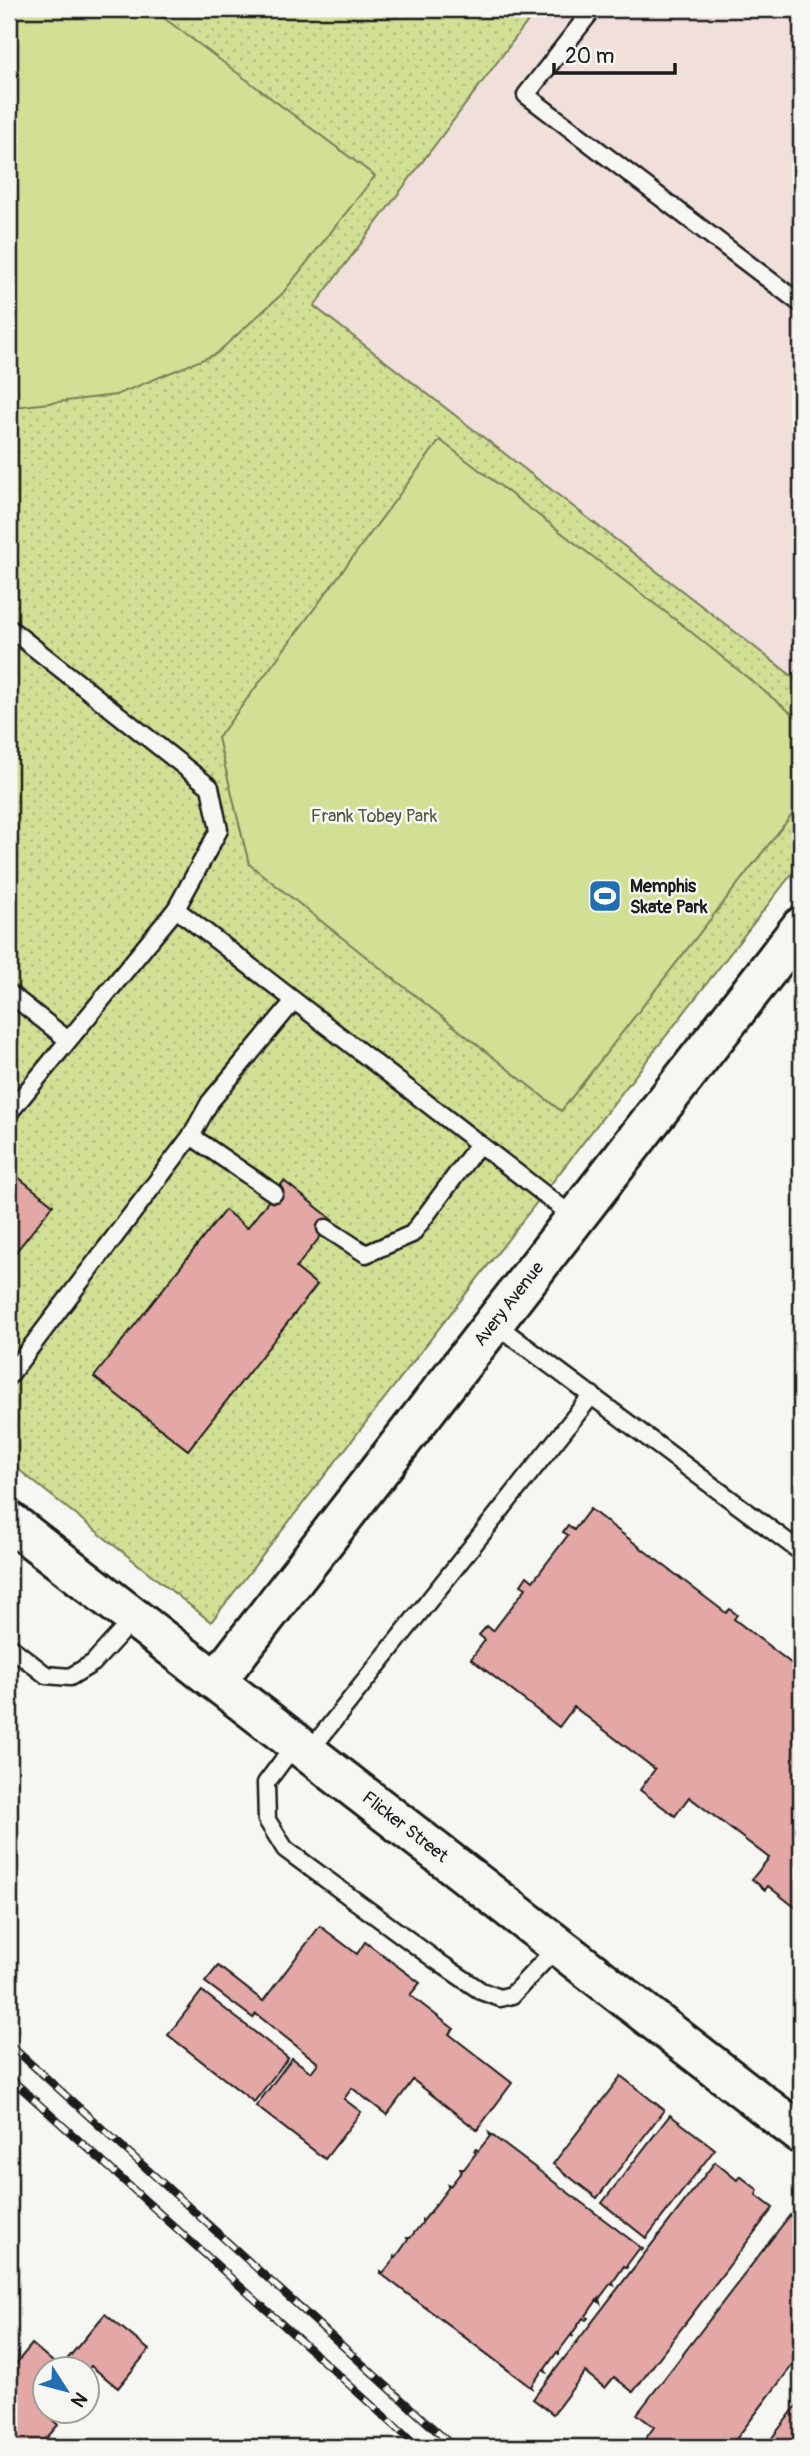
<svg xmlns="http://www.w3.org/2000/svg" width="810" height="2456" viewBox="0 0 810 2456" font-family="Pangolin,sans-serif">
  <defs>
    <pattern id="park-dots" width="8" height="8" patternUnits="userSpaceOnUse" patternTransform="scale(1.75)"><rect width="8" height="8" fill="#d1e094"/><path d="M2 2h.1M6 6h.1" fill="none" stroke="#b3c07f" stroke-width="1.8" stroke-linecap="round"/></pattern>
  </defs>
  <rect width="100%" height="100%" fill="#f6f6f2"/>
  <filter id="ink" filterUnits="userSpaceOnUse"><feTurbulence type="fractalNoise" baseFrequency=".0143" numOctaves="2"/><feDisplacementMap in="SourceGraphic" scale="14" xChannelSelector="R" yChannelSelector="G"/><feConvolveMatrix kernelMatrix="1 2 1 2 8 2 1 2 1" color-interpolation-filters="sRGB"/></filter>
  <g filter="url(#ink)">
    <!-- built -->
    <polygon fill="#f0dfdb" points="537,9 801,9 801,683 314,306"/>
    <!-- park -->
    <polygon fill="url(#park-dots)" stroke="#767e58" stroke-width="2" points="9,9 537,9 314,306 801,683 801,862 211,1622 9,1462"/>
    <!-- pitch -->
    <g fill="#d1e094" stroke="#767e58" stroke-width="2">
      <polygon points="9,9 152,9 375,176 282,294 216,354 116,395 15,407 9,405"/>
      <polygon points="440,440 685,627 801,721 801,803 561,1111 249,864 218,738"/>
    </g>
    <!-- building -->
    <g fill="#e3a8a6" stroke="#1c1c1c" stroke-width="2">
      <polygon points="13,1173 53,1205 11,1258 9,1257 9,1178"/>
      <polygon points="284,1181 333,1220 296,1268 317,1285 188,1450 94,1377 225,1210 247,1228"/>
      <polygon points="590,1509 726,1613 730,1609 737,1615 734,1619 801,1671 801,1912 768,1886 765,1890 752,1879 769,1858 689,1797 675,1816 640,1790 655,1769 574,1707 559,1727 471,1659 485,1640 479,1635 487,1626 493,1631 526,1588 521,1585 527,1576 533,1581 568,1535 563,1532 568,1525 574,1530"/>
      <polygon points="320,1926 357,1954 365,1942 420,1983 410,1995 454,2029 449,2034 512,2083 477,2130 413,2080 387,2115 352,2088 344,2099 361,2112 325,2159 256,2106 292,2058 311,2072 318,2063 256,2014 253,2018 205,1982 218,1966 263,2001"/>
      <polygon points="202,1991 288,2058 254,2102 168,2035"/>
      <polygon points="621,2076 664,2110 597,2198 553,2164"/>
      <polygon points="670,2115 715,2149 646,2238 602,2203"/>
      <polygon points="489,2133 643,2249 641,2251 639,2249 627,2265 627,2268 624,2266 613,2282 614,2285 611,2283 599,2299 600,2303 597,2300 586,2316 588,2318 586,2320 583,2318 572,2334 573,2337 571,2335 559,2351 559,2354 557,2352 545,2369 546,2372 543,2370 531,2386 533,2389 380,2273 381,2271 383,2273 395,2258 394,2255 396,2257 408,2240 407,2238 410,2238 422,2223 422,2220 423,2221 436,2205 434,2204 436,2204 448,2188 448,2185 450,2186 462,2171 460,2169 464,2169 476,2153 474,2151 476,2149 478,2151 490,2136"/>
      <polygon points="715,2162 737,2180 740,2176 758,2190 756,2195 773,2208 633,2392 614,2377 605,2388 585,2372 553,2414 533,2399"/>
      <polygon points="794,2214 801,2219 801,2354 730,2447 680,2447 677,2445 676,2447 658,2447 646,2438 654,2427 637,2414 790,2215 792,2216"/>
      <polygon points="105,2314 149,2350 118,2388 91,2366 88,2370 88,2368 46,2368 46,2410 56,2410 50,2417 58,2425 39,2447 9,2447 9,2372 32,2344 60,2368"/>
      <polygon points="801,2400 801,2447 765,2447"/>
    </g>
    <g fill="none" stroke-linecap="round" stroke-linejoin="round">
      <defs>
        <g id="service">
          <polyline points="593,9 526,95 801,304"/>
          <polyline points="9,628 210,787 219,830 176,909 9,1113"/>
          <polyline points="176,909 575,1218"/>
          <polyline points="9,993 68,1040"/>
          <polyline points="191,1136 274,1193"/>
          <polyline points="326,1228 366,1254 412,1234 479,1144"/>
          <polyline points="494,1323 801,1552"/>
          <polyline points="9,1376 191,1136 210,1102 293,1002"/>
          <polyline points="9,1646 46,1675 70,1677 93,1663 134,1618"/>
          <polyline points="296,1743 266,1783 267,1820 285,1849 437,1961 481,1991 500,1998 512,1995 558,1946"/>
          <polyline points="308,1753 592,1395"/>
        </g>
        <g id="tertiary">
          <polyline points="9,1521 801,2134"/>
          <polyline points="216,1681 801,927"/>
        </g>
      </defs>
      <!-- service casing -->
      <use href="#service" stroke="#1c1c1c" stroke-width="21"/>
      <!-- tertiary casing -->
      <use href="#tertiary" stroke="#1c1c1c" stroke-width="44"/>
      <!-- service -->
      <use href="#service" stroke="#f6f6f2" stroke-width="16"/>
      <!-- tertiary -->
      <use href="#tertiary" stroke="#f6f6f2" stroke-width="38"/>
      <defs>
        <g id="rail">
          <polyline points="9,2044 454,2447"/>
          <polyline points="9,2077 418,2447"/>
        </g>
      </defs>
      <!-- rail casing -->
      <use href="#rail" stroke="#1c1c1c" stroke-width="8"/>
      <!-- rail -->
      <use href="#rail" stroke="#f6f6f2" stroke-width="5" stroke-dasharray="16" stroke-linecap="butt"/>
    </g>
  </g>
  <!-- icons -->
  <defs>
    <symbol id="stadium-square" viewBox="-11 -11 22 22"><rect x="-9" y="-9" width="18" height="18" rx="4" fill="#1f6fb2" stroke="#f6f6f2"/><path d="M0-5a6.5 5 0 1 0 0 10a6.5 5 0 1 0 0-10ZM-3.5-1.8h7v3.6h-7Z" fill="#fff"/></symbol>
  </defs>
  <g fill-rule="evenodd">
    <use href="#stadium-square" x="586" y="877" width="38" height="38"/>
  </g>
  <g text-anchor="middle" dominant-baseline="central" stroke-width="5" stroke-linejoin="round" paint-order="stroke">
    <!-- park labels -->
    <g font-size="18" fill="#525740" stroke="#f6f6f2">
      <text x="374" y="816">Frank Tobey Park</text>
    </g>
    <!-- poi labels -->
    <g font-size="18" font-weight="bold" fill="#1c1c1c" stroke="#f6f6f2" text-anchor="start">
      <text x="630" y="886">Memphis<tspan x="630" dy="21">Skate Park</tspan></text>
    </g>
    <!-- street labels -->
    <g font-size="18" fill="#1c1c1c" stroke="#f6f6f2">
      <text transform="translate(509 1304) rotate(-52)">Avery Avenue</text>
      <text transform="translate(405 1827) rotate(38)">Flicker Street</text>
    </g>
  </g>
  <!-- margin -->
  <rect width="810" height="2456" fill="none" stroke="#f6f6f2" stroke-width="35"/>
  <rect x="18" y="18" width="775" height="2421" fill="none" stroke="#1c1c1c" stroke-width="2.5" filter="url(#ink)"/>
  <!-- north arrow -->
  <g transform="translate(66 2390) rotate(126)"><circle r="33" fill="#f6f6f2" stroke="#9f9f9c" stroke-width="2"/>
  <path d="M0-5L12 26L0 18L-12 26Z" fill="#1f6fb2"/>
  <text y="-10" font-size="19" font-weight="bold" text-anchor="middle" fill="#1c1c1c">N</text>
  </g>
  <!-- scale -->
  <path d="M554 63v10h121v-10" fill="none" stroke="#1c1c1c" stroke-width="3.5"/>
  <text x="565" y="63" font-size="21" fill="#1c1c1c" stroke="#f6f6f2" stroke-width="5" paint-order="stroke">20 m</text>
</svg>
